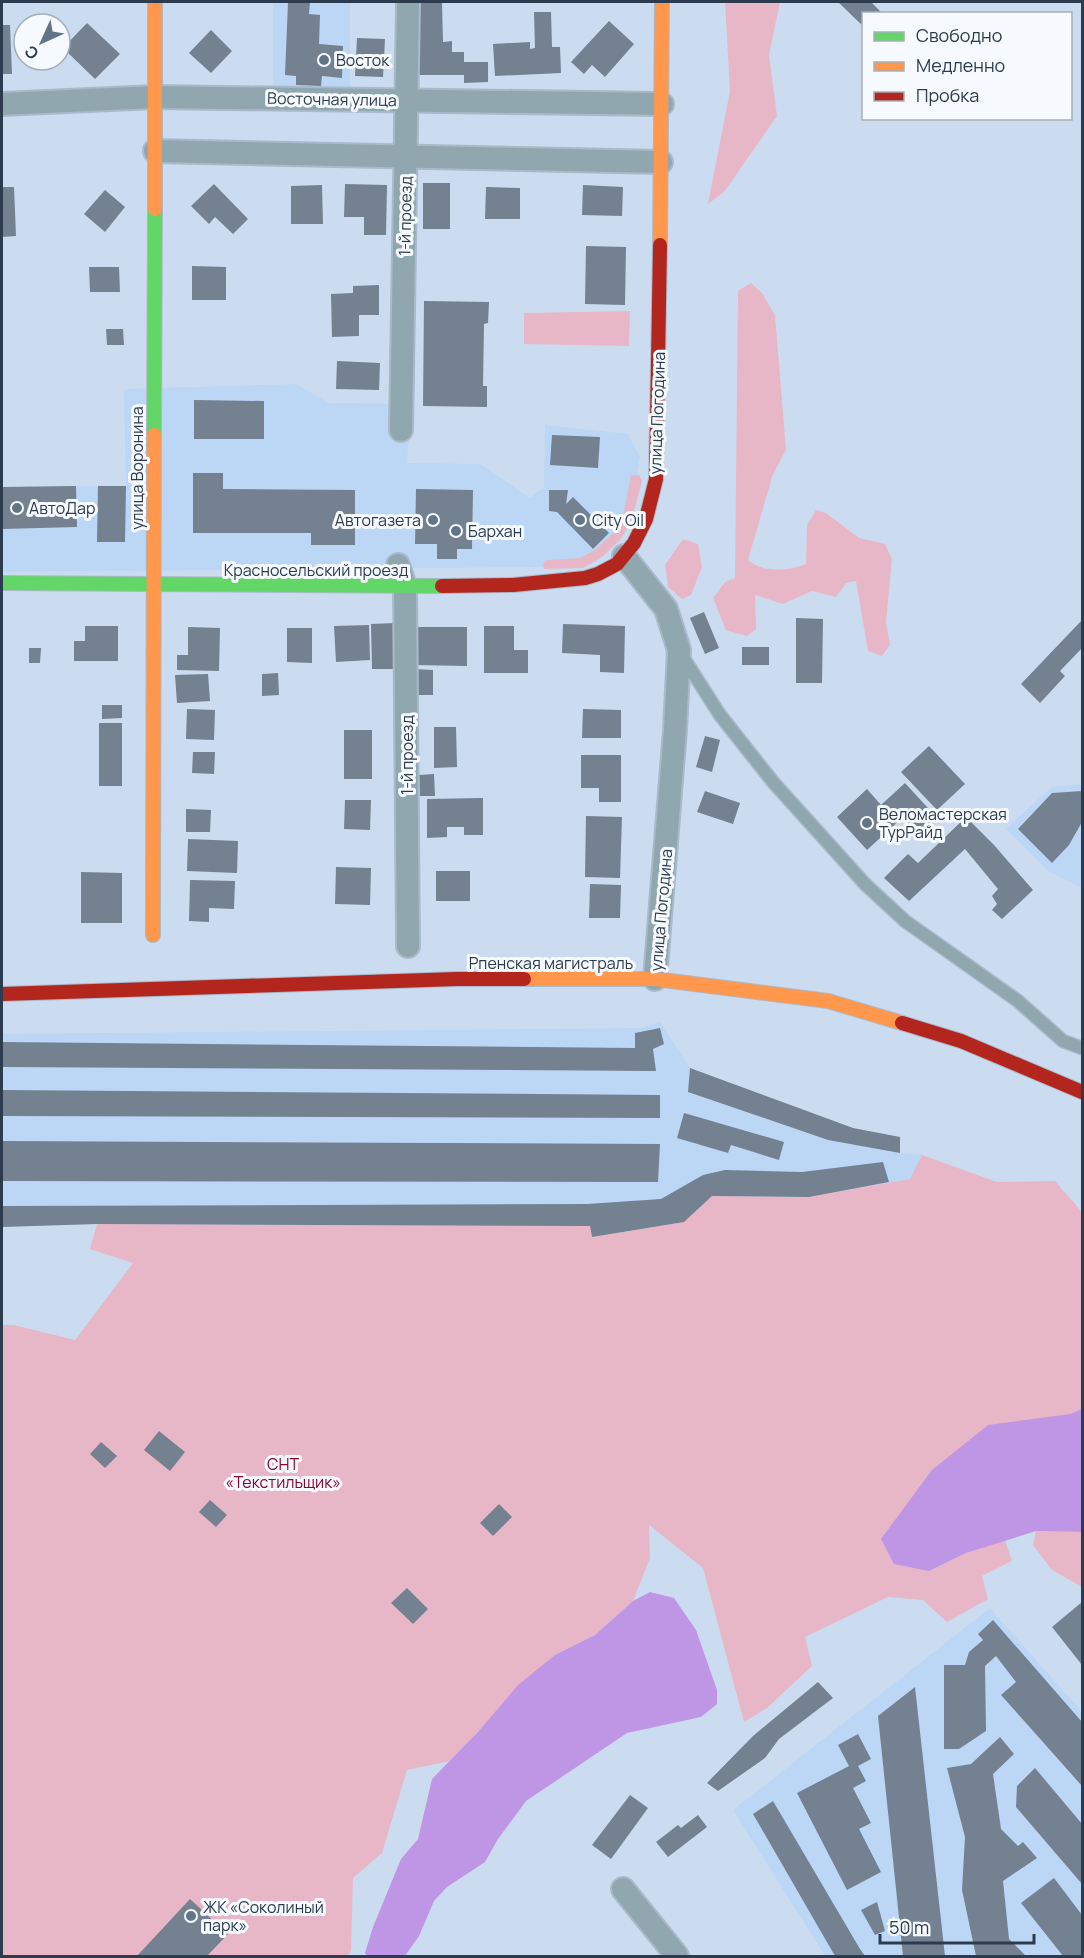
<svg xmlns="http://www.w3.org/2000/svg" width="1084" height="1958" viewBox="0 0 1084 1958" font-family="Manrope,sans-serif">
  <rect width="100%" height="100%" fill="#ccdcf0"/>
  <!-- built -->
  <g fill="#bcd6f6">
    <rect x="273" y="2" width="77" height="90"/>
    <polygon points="296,384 329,403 411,404 407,463 480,464 530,498 544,487 545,425 628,434 640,457 629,520 582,564 539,567 2,572 2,487 126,486 124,389"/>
    <polygon points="1082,784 1082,888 1048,871 1006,829 1052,787"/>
    <polygon points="660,1022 690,1068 688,1092 828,1140 900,1153 922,1155 910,1179 809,1197 712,1196 684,1222 592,1237 590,1227 97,1224 2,1227 2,1034 642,1028"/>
    <polygon points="990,1608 1082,1712 1082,1956 825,1956 733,1810"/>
  </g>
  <!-- green -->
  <g fill="#e8b7c7">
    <polygon points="725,2 780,2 769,55 777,116 724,192 708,204 730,91"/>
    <path d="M751,283L762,293L775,315L786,450L773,474L748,560C763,573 789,571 806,564L807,525L816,510L826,513L859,538L885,544L892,559L886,622L890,645L882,656L868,651L856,581L846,583L836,597L812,591L783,604L755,595L756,629L747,636L726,630L713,598L725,582L735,578L738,291Z"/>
    <polygon points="630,311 629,346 524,344 524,313"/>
    <polygon points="631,475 639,475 642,481 631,522 620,540 602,557 583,568 544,569 543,564 547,560 580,558 595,550 612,534 623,518"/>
    <polygon points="683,539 698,544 702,567 691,595 682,599 668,587 665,565"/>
    <polygon points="922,1155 997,1182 1055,1181 1082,1212 1082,1409 1070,1414 929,1571 966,1553 1005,1540 1012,1561 982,1576 988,1599 947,1622 923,1600 888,1597 805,1637 812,1666 767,1708 744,1722 703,1568 649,1525 650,1558 633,1601 595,1635 555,1655 450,1761 407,1770 382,1853 353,1878 351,1950 348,1956 2,1956 2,1325 14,1325 75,1340 133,1263 90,1249 97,1224 590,1226 592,1237 684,1222 712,1196 809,1197 910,1179"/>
    <polygon points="1036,1531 1082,1532 1082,1587 1052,1570 1033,1545"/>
  </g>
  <!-- water -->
  <g fill="#bf95e5">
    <polygon points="1082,1409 1082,1532 1036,1531 966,1553 929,1571 894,1564 881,1539 932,1470 988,1425 1070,1414"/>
    <polygon points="650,1592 674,1598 696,1630 717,1690 717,1704 701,1717 627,1733 526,1801 498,1839 485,1862 447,1887 434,1901 419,1936 405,1956 367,1956 365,1953 373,1927 401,1859 418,1839 432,1779 478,1732 518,1685 555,1655 595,1635 633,1601"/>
  </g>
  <!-- building -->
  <g fill="#738190">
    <polygon points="288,2 310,2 309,14 320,15 319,44 343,46 342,78 322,76 321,86 296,85 296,76 285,75"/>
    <polygon points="419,2 442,2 443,42 452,41 452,52 464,52 464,62 488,62 488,82 464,83 464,75 417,75 416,29 420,29"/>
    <polygon points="838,2 871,2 883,14 864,14 864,27"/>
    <polygon points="534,12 551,12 552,47 560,47 561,73 495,76 493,44 530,42 530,49 535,48"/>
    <polygon points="609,21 634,44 605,77 592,65 584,74 571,62"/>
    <polygon points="87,23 120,54 95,79 63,48"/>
    <polygon points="2,25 10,25 12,74 2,74"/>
    <polygon points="211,30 232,51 211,73 189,53"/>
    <polygon points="357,38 385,39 383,77 355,76"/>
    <rect x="423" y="183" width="27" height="46"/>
    <polygon points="214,184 248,219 233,234 215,217 209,224 191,206"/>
    <polygon points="345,184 387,185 386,235 364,235 364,217 344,217"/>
    <polygon points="322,185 323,224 291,224 291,186"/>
    <polygon points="583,185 623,187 622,216 582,215"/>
    <polygon points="2,187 14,187 16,236 2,237"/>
    <polygon points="486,187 520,188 520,219 485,219"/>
    <polygon points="105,190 125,207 105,232 84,214"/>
    <polygon points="586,246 626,247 625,305 585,304"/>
    <polygon points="192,266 226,267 226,300 192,300"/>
    <polygon points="89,267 119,267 120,292 90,292"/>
    <polygon points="379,285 379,315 359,315 359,336 332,337 331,294 353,293 353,286"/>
    <polygon points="424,301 489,302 488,323 484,324 483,386 487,386 487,407 423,406"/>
    <polygon points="106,329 123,329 124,345 107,345"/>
    <polygon points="337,361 380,363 379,390 336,389"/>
    <polygon points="194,400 264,401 264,439 194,439"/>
    <polygon points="552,435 600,437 598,468 550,465"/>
    <polygon points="193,473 223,473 223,489 355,490 355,545 311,545 311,533 193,533"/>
    <polygon points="76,486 77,527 2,529 2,487"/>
    <polygon points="98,486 126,486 125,542 97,542"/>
    <polygon points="416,489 473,490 472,549 457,549 457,559 437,559 437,544 415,544"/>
    <polygon points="549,490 568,490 566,504 573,497 609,533 593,549 557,512 549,511"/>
    <polygon points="704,612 719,648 705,654 690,618"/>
    <polygon points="796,618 823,619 822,683 796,683"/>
    <polygon points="1082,620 1082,648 1060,671 1065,676 1040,703 1021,684"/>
    <polygon points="395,623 396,669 372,669 371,624"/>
    <polygon points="563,624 625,626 624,673 600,672 600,655 562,653"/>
    <polygon points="369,625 370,660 336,662 334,626"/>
    <polygon points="85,626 118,626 118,661 74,661 74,641 85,641"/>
    <polygon points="484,626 514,626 514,650 528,650 528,673 484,673"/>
    <polygon points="188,627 220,628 219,671 177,670 177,655 188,655"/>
    <polygon points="414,627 467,627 467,666 414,665"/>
    <polygon points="287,628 312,628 312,663 287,662"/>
    <rect x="742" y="647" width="27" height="18"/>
    <polygon points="29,648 41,648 40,663 29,663"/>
    <polygon points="413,669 433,670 433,695 412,695"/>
    <polygon points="278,673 279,695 262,696 262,674"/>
    <polygon points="208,674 210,701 177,703 175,675"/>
    <polygon points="102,705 122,705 122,718 102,719"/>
    <polygon points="187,709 215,710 214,740 186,739"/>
    <polygon points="583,709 621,710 621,738 582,738"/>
    <rect x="99" y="723" width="23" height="63"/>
    <polygon points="434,727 456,727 457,767 434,768"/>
    <rect x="344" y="730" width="28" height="49"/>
    <polygon points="705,736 720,740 712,772 696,767"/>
    <polygon points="929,746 965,784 937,810 901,772"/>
    <polygon points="193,752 215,752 214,774 192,773"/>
    <polygon points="581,755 621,755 621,802 599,802 599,788 581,788"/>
    <polygon points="434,774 435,796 420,796 419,775"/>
    <polygon points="905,783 938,819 920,835 903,817 867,850 837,817 867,789 881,805"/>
    <polygon points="705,791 740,803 733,824 697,812"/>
    <polygon points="1082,791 1082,822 1069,845 1052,863 1018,829 1052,793"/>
    <polygon points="483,798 483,835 464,835 464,827 447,827 447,837 427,838 427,799"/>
    <polygon points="345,800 371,800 370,830 344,829"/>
    <polygon points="186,809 211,810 210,832 186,832"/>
    <polygon points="586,816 622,817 620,878 585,877"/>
    <polygon points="966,817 994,845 1033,890 1002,919 992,910 997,904 992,896 998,889 965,849 909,901 884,878 908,854 918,863"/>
    <polygon points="188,839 238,841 237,873 187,871"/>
    <polygon points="336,867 371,868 370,905 335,904"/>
    <rect x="436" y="871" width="34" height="30"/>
    <polygon points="81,872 122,873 122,923 81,923"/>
    <polygon points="190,880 235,881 234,909 209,908 209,922 189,921"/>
    <polygon points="590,884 621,885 620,918 589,918"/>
    <polygon points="660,1028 664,1044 653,1049 656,1071 2,1067 2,1042 635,1048 635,1033"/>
    <polygon points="690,1068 853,1128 900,1137 900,1153 828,1140 688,1092"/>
    <polygon points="2,1090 660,1095 660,1118 2,1116"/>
    <polygon points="684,1113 784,1142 779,1160 731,1145 728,1153 677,1138"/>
    <polygon points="2,1141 660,1144 658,1182 2,1181"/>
    <polygon points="883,1162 889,1182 809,1197 712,1196 684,1222 592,1237 590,1226 97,1224 2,1227 2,1206 587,1204 661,1199 703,1175 725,1170 802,1172"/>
    <polygon points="159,1431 185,1452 170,1471 144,1450"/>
    <polygon points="101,1442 117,1456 105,1468 90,1454"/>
    <polygon points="210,1500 227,1515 216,1527 199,1512"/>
    <polygon points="499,1504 512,1517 493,1536 480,1523"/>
    <polygon points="407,1588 428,1609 413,1624 391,1603"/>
    <polygon points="1082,1602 1082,1665 1052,1627"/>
    <polygon points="993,1620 1082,1722 1082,1786 1001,1695 1016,1682 996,1656 985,1666 986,1731 959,1749 944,1749 944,1665 965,1665 969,1652 983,1640 978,1634"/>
    <polygon points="818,1682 833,1698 779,1739 765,1758 718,1791 707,1783 753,1736"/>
    <polygon points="915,1687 945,1956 903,1956 878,1716"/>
    <polygon points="858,1734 871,1759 858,1766 866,1781 853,1788 871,1823 859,1829 881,1872 847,1890 797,1793 849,1766 838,1745"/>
    <polygon points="1000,1737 1014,1754 993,1774 1001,1829 1018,1846 1023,1842 1037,1858 1003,1881 1009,1939 1026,1956 976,1956 962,1890 965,1837 947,1768 971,1764"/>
    <polygon points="1035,1768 1082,1824 1082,1884 1016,1807 1017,1786"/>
    <polygon points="630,1795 648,1808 611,1859 592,1845"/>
    <polygon points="773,1801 860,1949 865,1956 835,1956 753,1814"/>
    <polygon points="698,1815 707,1827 668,1857 656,1842 678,1825 681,1828"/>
    <polygon points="1054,1878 1082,1915 1082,1956 1063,1956 1021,1903"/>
    <polygon points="190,1899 228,1934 207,1956 137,1956"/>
    <polygon points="877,1902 885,1931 875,1935 861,1910"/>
  </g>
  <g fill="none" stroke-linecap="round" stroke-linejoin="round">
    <defs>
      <polyline id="lane" points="681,654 720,715 773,782 865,884 905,921 1018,1001 1063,1041 1082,1048"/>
      <g id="street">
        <polyline points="2,104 155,97 662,104"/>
        <polyline points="155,151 661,162"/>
        <polyline points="401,430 408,2"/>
        <polyline points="624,556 666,609 679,650 675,730 655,979"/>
        <polyline points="398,565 405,586 408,946"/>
        <polyline points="623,1889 677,1956"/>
      </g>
      <g id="fast">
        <polyline points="154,435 155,209"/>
        <polyline points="2,583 442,586"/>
      </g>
      <g id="slow">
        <polyline points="155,209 155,2"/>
        <polyline points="660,245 662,2"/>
        <polyline points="153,935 154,435"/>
        <polyline points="524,979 655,979 828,1001 902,1023"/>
      </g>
      <g id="jam">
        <polyline points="442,586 513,585 585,578 598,574 617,564 634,543 646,519 656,479 660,245"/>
        <polyline points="2,994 457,979 524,979"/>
        <polyline points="902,1023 961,1041 1082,1092"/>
      </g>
    </defs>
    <!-- lane casing -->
    <use href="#lane" stroke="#abbaca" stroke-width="15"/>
    <!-- street casing -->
    <use href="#street" stroke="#abbaca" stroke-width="26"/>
    <!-- fast casing -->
    <use href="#fast" stroke="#abbaca" stroke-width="16"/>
    <!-- slow casing -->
    <use href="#slow" stroke="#abbaca" stroke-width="16"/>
    <!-- jam casing -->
    <use href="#jam" stroke="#abbaca" stroke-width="16"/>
    <!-- lane -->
    <use href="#lane" stroke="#90a7af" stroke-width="12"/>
    <!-- street -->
    <use href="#street" stroke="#90a7af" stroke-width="22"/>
    <!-- fast -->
    <use href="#fast" stroke="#63d668" stroke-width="14"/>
    <!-- slow -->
    <use href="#slow" stroke="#ff974d" stroke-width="14"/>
    <!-- jam -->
    <use href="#jam" stroke="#b3261e" stroke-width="14"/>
  </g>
  <!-- markers -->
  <g fill="#647487" stroke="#f6fafe" stroke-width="2">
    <circle cx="324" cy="60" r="6"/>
    <circle cx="17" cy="508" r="6"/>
    <circle cx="433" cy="520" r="6"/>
    <circle cx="580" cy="520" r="6"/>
    <circle cx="456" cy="531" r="6"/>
    <circle cx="867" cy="823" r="6"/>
    <circle cx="191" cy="1916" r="6"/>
  </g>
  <g text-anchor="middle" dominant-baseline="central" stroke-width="6" stroke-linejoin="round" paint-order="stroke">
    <!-- poi labels -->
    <g font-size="16" fill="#2c3c4e" stroke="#f6fafe" text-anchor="start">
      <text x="336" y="60">Восток</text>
      <text x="29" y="508">АвтоДар</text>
      <text x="421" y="520" text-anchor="end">Автогазета</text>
      <text x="592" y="520">City Oil</text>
      <text x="468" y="531">Бархан</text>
      <text x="879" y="814">Веломастерская<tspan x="879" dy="18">ТурРайд</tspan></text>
      <text x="203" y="1907">ЖК «Соколиный<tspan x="203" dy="18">парк»</tspan></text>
    </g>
    <!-- street labels -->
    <g font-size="16" fill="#2c3c4e" stroke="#f6fafe">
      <text transform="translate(332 99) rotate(1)">Восточная улица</text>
      <text transform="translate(405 216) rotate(-89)">1-й проезд</text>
      <text transform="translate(657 413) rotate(-88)">улица Погодина</text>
      <text transform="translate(137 468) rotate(-90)">улица Воронина</text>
      <text x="316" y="570">Красносельский проезд</text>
      <text transform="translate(407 755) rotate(-90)">1-й проезд</text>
      <text transform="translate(661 910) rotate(-85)">улица Погодина</text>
      <text x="551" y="963">Рпенская магистраль</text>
    </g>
    <!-- park labels -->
    <g font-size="16" fill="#870731" stroke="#f6fafe">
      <text x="283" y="1464">СНТ<tspan x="283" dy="18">«Текстильщик»</tspan></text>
    </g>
  </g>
  <!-- border -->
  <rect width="1084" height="1958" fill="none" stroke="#2c3c4e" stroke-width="6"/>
  <!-- legend -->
  <rect x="862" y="12" width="210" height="108" fill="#f6fafe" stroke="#a5aeb8" stroke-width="1.5"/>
  <rect x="874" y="32" width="30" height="9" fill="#63d668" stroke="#a5aeb8" stroke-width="1.5"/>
  <text x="916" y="42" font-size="18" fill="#2c3c4e">Свободно</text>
  <rect x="874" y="62" width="30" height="9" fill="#ff974d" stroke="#a5aeb8" stroke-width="1.5"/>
  <text x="916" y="72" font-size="18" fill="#2c3c4e">Медленно</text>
  <rect x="874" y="92" width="30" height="9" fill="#b3261e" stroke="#a5aeb8" stroke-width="1.5"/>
  <text x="916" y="102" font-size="18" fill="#2c3c4e">Пробка</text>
  <!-- north arrow -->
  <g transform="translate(42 42) rotate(225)"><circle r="28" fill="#f6fafe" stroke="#a5aeb8" stroke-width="1.5"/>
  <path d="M0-4.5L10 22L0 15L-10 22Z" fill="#647487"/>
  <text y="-9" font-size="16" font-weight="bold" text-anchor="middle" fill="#2c3c4e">С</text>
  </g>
  <!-- scale -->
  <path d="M880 1934v9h154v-9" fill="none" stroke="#2c3c4e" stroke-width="3"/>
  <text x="889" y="1934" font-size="18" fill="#2c3c4e" stroke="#f6fafe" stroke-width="4.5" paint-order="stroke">50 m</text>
</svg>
